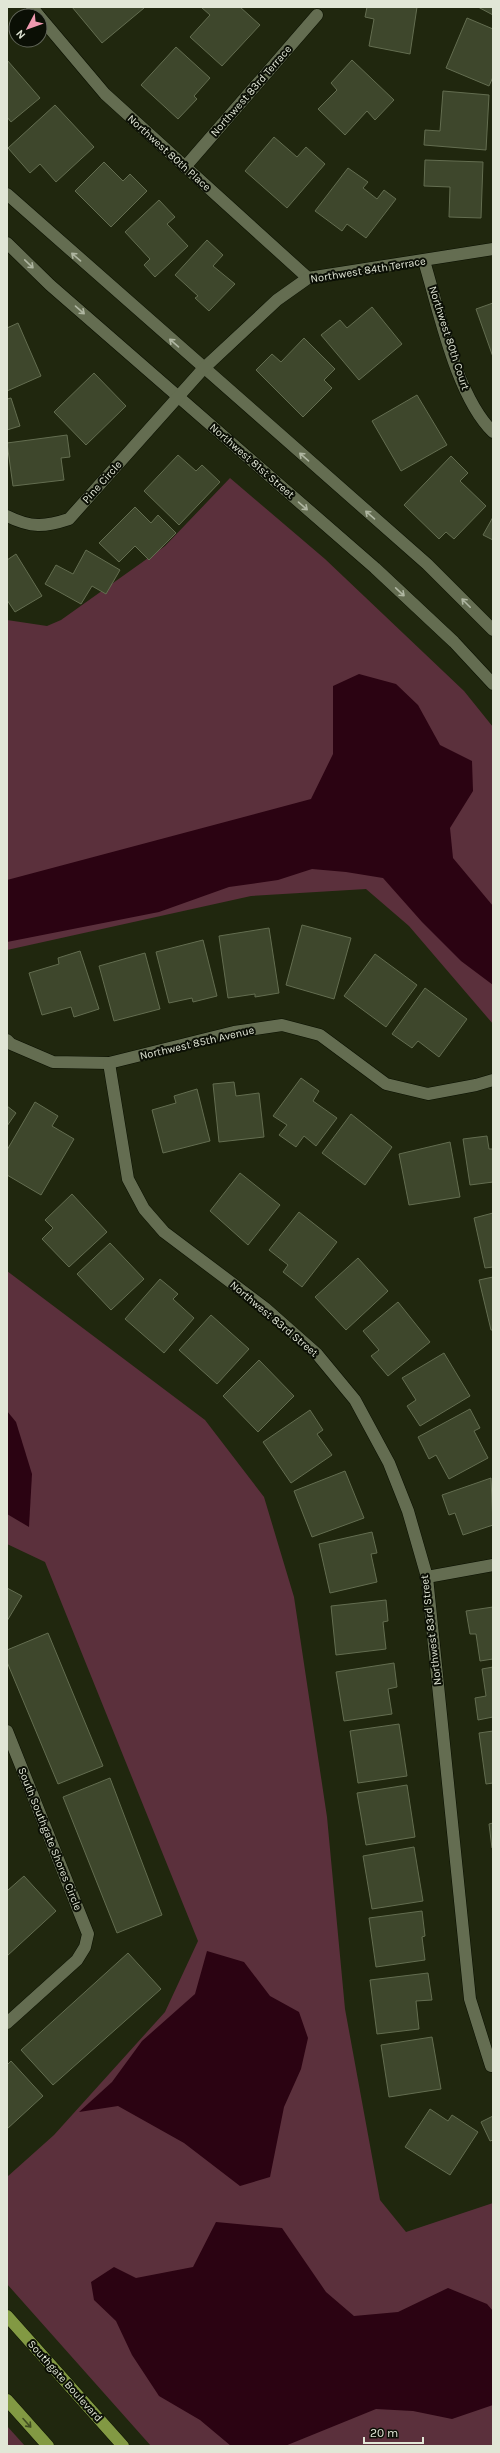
<svg xmlns="http://www.w3.org/2000/svg" width="500" height="2453" viewBox="0 0 500 2453" font-family="Karla,sans-serif">
  <rect width="100%" height="100%" fill="#20270e"/>
  <!-- green -->
  <g fill="#5b303c">
    <polygon points="230,478 325,559 464,691 493,727 493,1024 409,926 366,889 251,896 7,950 7,620 47,626 61,620 165,546"/>
    <polygon points="7,1271 205,1420 264,1497 294,1597 327,1817 345,2009 380,2200 406,2232 493,2203 493,2446 151,2446 7,2284 7,2177 54,2135 165,2012 198,1941 45,1562 7,1544"/>
    <polygon points="7,2426 25,2446 7,2446"/>
  </g>
  <!-- water -->
  <g fill="#2b0312">
    <polygon points="359,674 396,684 418,705 440,745 472,761 473,791 450,828 453,858 493,906 493,985 461,961 422,922 383,878 346,872 312,869 278,880 229,887 159,912 7,942 7,880 311,799 333,754 333,686"/>
    <polygon points="7,1411 16,1422 32,1474 29,1527 7,1514"/>
    <polygon points="207,1951 244,1962 270,1996 299,2012 308,2038 301,2069 284,2107 270,2177 240,2186 184,2143 118,2106 79,2112 112,2082 142,2041 195,1994"/>
    <polygon points="216,2222 282,2228 326,2292 354,2316 398,2312 448,2288 487,2304 493,2311 493,2405 452,2419 413,2411 376,2409 285,2446 231,2446 200,2420 159,2396 132,2355 116,2321 94,2300 91,2282 114,2267 136,2278 193,2267"/>
  </g>
  <!-- building -->
  <g fill="#3e472c" stroke="#636d50">
    <polygon points="72,7 143,7 144,8 102,43"/>
    <polygon points="201,7 240,7 260,25 222,66 190,37 210,15"/>
    <polygon points="367,7 417,7 410,54 369,46 374,19 365,17"/>
    <polygon points="478,7 493,7 493,15"/>
    <polygon points="467,18 493,29 493,77 489,86 446,68"/>
    <polygon points="176,47 210,78 194,96 197,99 178,119 141,85"/>
    <polygon points="7,60 40,98 11,122 7,117"/>
    <polygon points="352,60 394,100 375,120 367,111 345,135 318,109 337,90 331,83"/>
    <polygon points="443,91 489,95 486,150 424,145 425,130 440,131"/>
    <polygon points="55,105 94,147 56,182 40,164 30,173 8,148"/>
    <polygon points="274,137 297,157 306,147 325,164 287,208 245,171"/>
    <polygon points="425,160 483,162 481,218 449,217 450,187 424,186"/>
    <polygon points="104,162 123,181 130,174 147,191 111,227 75,191"/>
    <polygon points="348,168 368,182 363,188 377,199 384,190 396,199 366,238 347,224 342,231 315,211"/>
    <polygon points="159,200 175,217 167,224 188,246 155,277 144,265 150,259 125,232"/>
    <polygon points="207,240 223,255 213,266 235,284 209,311 195,298 198,296 175,275"/>
    <polygon points="493,303 493,357 476,309"/>
    <polygon points="372,307 402,344 359,380 321,335 340,320 347,328"/>
    <polygon points="18,323 41,376 7,391 7,328"/>
    <polygon points="304,338 335,369 324,380 332,388 303,417 256,370 272,354 281,362"/>
    <polygon points="94,373 126,406 86,445 54,412"/>
    <polygon points="417,395 447,445 401,471 372,421"/>
    <polygon points="11,398 20,426 7,430 7,399"/>
    <polygon points="67,435 70,457 61,458 64,480 13,486 7,443"/>
    <polygon points="178,455 196,471 202,465 220,482 179,525 144,491"/>
    <polygon points="451,456 468,473 460,481 486,506 454,539 446,532 439,539 404,505"/>
    <polygon points="135,507 151,523 158,515 176,533 149,560 135,546 119,562 99,543"/>
    <polygon points="493,517 493,540 483,535"/>
    <polygon points="86,550 120,570 106,594 92,586 81,604 45,584 56,565 73,574"/>
    <polygon points="16,554 42,596 15,612 7,600 7,560"/>
    <polygon points="302,925 351,938 334,999 286,985"/>
    <polygon points="269,928 279,993 255,997 255,994 228,998 219,936"/>
    <polygon points="203,940 217,996 193,1002 192,998 169,1003 156,952"/>
    <polygon points="80,951 99,1009 74,1017 71,1007 42,1015 29,973 59,964 58,958"/>
    <polygon points="145,953 160,1009 114,1021 99,966"/>
    <polygon points="375,954 417,985 386,1027 344,996"/>
    <polygon points="425,988 467,1019 439,1057 418,1041 412,1048 392,1034"/>
    <polygon points="301,1078 319,1091 313,1101 337,1118 316,1146 304,1136 296,1147 279,1135 287,1125 273,1116"/>
    <polygon points="234,1082 236,1096 259,1093 264,1137 219,1142 213,1084"/>
    <polygon points="197,1089 210,1141 163,1153 152,1110 176,1103 174,1096"/>
    <polygon points="35,1102 58,1116 52,1126 74,1139 41,1195 7,1175 7,1150"/>
    <polygon points="7,1106 16,1113 7,1126"/>
    <polygon points="351,1114 392,1147 365,1185 322,1153"/>
    <polygon points="487,1136 489,1149 493,1149 493,1182 470,1185 463,1139"/>
    <polygon points="450,1142 460,1197 409,1205 399,1154"/>
    <polygon points="240,1173 280,1205 248,1245 210,1211"/>
    <polygon points="72,1194 107,1232 69,1267 42,1239 53,1228 45,1220"/>
    <polygon points="299,1212 337,1242 302,1287 283,1272 288,1265 269,1250"/>
    <polygon points="493,1213 493,1267 485,1268 474,1218"/>
    <polygon points="110,1243 144,1279 111,1310 77,1274"/>
    <polygon points="358,1258 388,1291 346,1330 315,1297"/>
    <polygon points="493,1277 493,1330 491,1330 479,1280"/>
    <polygon points="160,1279 178,1294 173,1299 194,1318 164,1353 125,1319"/>
    <polygon points="398,1302 430,1342 388,1376 371,1356 379,1350 363,1331"/>
    <polygon points="211,1315 249,1349 217,1384 179,1350"/>
    <polygon points="444,1353 470,1396 420,1426 407,1406 416,1400 402,1378"/>
    <polygon points="259,1360 294,1396 258,1432 223,1396"/>
    <polygon points="470,1409 480,1428 474,1431 488,1458 449,1479 436,1455 429,1459 418,1437"/>
    <polygon points="310,1410 323,1430 317,1434 332,1455 291,1483 263,1442"/>
    <polygon points="345,1471 364,1518 312,1537 294,1491"/>
    <polygon points="491,1478 493,1525 463,1535 455,1513 449,1515 442,1495"/>
    <polygon points="372,1532 377,1553 371,1554 377,1582 330,1593 319,1544"/>
    <polygon points="7,1588 22,1596 7,1621"/>
    <polygon points="386,1600 388,1621 383,1622 386,1649 336,1655 331,1606"/>
    <polygon points="493,1607 493,1659 480,1661 476,1634 470,1634 466,1611"/>
    <polygon points="48,1633 103,1766 58,1784 7,1662 7,1650"/>
    <polygon points="394,1663 397,1687 388,1689 392,1714 344,1721 336,1672"/>
    <polygon points="493,1667 493,1717 478,1720 475,1698 486,1696 482,1669"/>
    <polygon points="399,1724 407,1776 358,1783 350,1731"/>
    <polygon points="493,1731 493,1783 486,1784 479,1733"/>
    <polygon points="110,1778 162,1915 117,1933 63,1797"/>
    <polygon points="407,1785 415,1837 366,1845 357,1793"/>
    <polygon points="493,1823 493,1848 492,1848 489,1824"/>
    <polygon points="414,1847 423,1901 372,1909 363,1856"/>
    <polygon points="24,1876 56,1911 7,1956 7,1891"/>
    <polygon points="422,1911 425,1936 422,1937 425,1960 376,1967 369,1918"/>
    <polygon points="128,1953 161,1989 53,2085 21,2050"/>
    <polygon points="428,1973 432,2000 416,2001 419,2029 377,2034 370,1980"/>
    <polygon points="432,2037 441,2089 389,2097 381,2045"/>
    <polygon points="11,2061 43,2096 7,2129 7,2065"/>
    <polygon points="430,2109 448,2121 452,2115 478,2132 450,2175 405,2147"/>
    <polygon points="493,2116 493,2140 490,2141 481,2122"/>
  </g>
  <g fill="none" stroke-linecap="round" stroke-linejoin="round">
    <defs>
      <g id="minor">
        <polyline points="32,7 39,16"/>
        <polyline points="40,17 105,94 308,278"/>
        <polyline points="185,167 317,15"/>
        <polyline points="7,194 427,564 493,630"/>
        <polyline points="7,243 50,285 375,568 454,642 493,684"/>
        <path d="M424,261C439,310 456,396 493,432"/>
        <path d="M7,516C31,528 45,527 69,519L203,369L277,300L308,278L493,249"/>
        <polyline points="7,1040 11,1044 53,1062 109,1063 234,1032 282,1025 320,1035 386,1084 428,1094 476,1085 493,1080"/>
        <polyline points="109,1063 128,1179 144,1209 164,1232 265,1308 317,1354 355,1400 389,1463 408,1511 427,1577 470,1999 491,2066"/>
        <polyline points="427,1577 493,1565"/>
        <polyline points="7,1731 88,1934 85,1947 77,1960 7,2023"/>
      </g>
      <g id="major">
        <polyline points="7,2316 123,2446"/>
        <polyline points="7,2400 48,2446"/>
      </g>
    </defs>
    <!-- minor casing -->
    <use href="#minor" stroke="#0a1000" stroke-width="13"/>
    <!-- major casing -->
    <use href="#major" stroke="#0a1000" stroke-width="13"/>
    <!-- minor -->
    <use href="#minor" stroke="#646d51" stroke-width="12"/>
    <!-- major -->
    <use href="#major" stroke="#829943" stroke-width="12"/>
  </g>
  <!-- one-way arrows -->
  <defs><path id="oneway-shaft" d="M-6 0H5M1.5-3L5.5 0L1.5 3" fill="none" stroke-width="1.6" stroke-linecap="round" stroke-linejoin="round"/></defs>
  <g stroke="#afb6a1">
    <use href="#oneway-shaft" transform="translate(76 257) rotate(-139)"/>
    <use href="#oneway-shaft" transform="translate(29 264) rotate(44)"/>
    <use href="#oneway-shaft" transform="translate(80 310) rotate(41)"/>
    <use href="#oneway-shaft" transform="translate(174 343) rotate(-139)"/>
    <use href="#oneway-shaft" transform="translate(304 457) rotate(-139)"/>
    <use href="#oneway-shaft" transform="translate(303 506) rotate(41)"/>
    <use href="#oneway-shaft" transform="translate(370 515) rotate(-139)"/>
    <use href="#oneway-shaft" transform="translate(400 592) rotate(43)"/>
    <use href="#oneway-shaft" transform="translate(466 603) rotate(-135)"/>
  </g>
  <use stroke="#414d21" href="#oneway-shaft" transform="translate(27 2423) rotate(48)"/>
  <g text-anchor="middle" dominant-baseline="central" stroke-width="4" stroke-linejoin="round" paint-order="stroke">
    <!-- street labels -->
    <g font-size="11" fill="#e1e6d6" stroke="#0b0f05">
      <text transform="translate(251 91) rotate(-49)">Northwest 83rd Terrace</text>
      <text transform="translate(169 153) rotate(42)">Northwest 80th Place</text>
      <text transform="translate(368 270) rotate(-9)">Northwest 84th Terrace</text>
      <text transform="translate(449 338) rotate(72)">Northwest 80th Court</text>
      <text transform="translate(252 461) rotate(41)">Northwest 81st Street</text>
      <text transform="translate(102 482) rotate(-48)">Pine Circle</text>
      <text transform="translate(197 1043) rotate(-13)">Northwest 85th Avenue</text>
      <text transform="translate(274 1319) rotate(40)">Northwest 83rd Street</text>
      <text transform="translate(431 1630) rotate(-97)">Northwest 83rd Street</text>
      <text transform="translate(50 1839) rotate(68)">South Southgate Shores Circle</text>
      <text transform="translate(65 2381) rotate(48)">Southgate Boulevard</text>
    </g>
  </g>
  <!-- border -->
  <rect width="500" height="2453" fill="none" stroke="#e1e6d6" stroke-width="16"/>
  <!-- north arrow -->
  <g transform="translate(28 28) rotate(229)"><circle r="19" fill="#0b0f05" stroke="#616559"/>
  <path d="M0-3L7 15L0 10L-7 15Z" fill="#f19ab1"/>
  <text y="-6" font-size="11" font-weight="bold" text-anchor="middle" fill="#e1e6d6">N</text>
  </g>
  <!-- scale -->
  <path d="M364 2437v6h59v-6" fill="none" stroke="#e1e6d6" stroke-width="2"/>
  <text x="370" y="2437" font-size="12" fill="#e1e6d6" stroke="#0b0f05" stroke-width="3" paint-order="stroke">20 m</text>
</svg>
